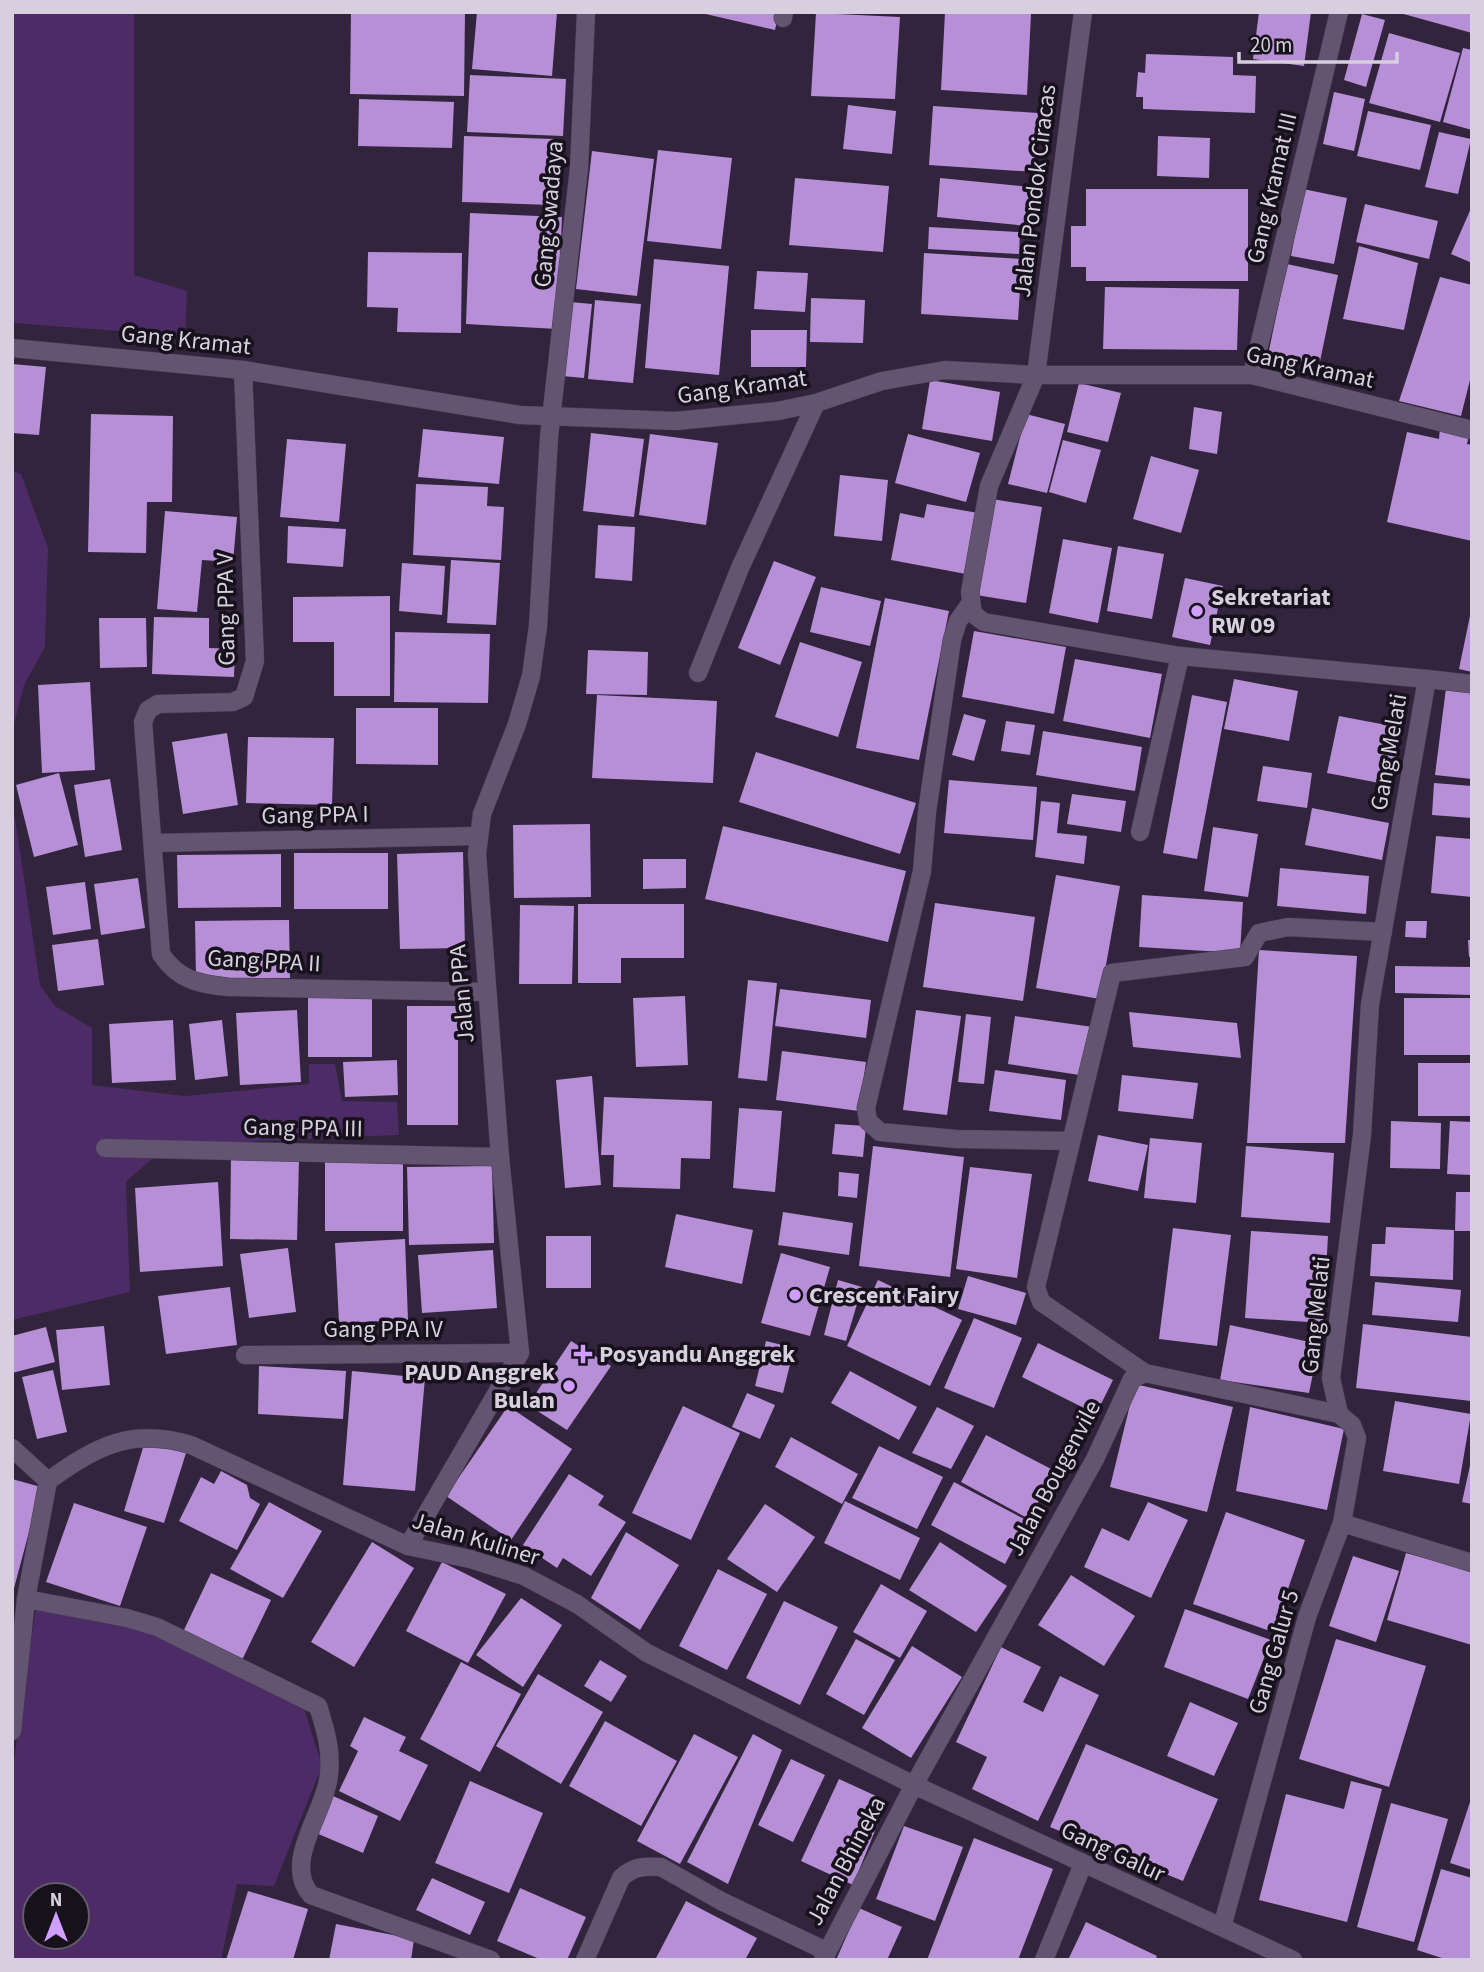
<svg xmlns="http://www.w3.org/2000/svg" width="1484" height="1972" viewBox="0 0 1484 1972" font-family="'Source Sans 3',sans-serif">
  <rect width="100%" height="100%" fill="#31243c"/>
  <!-- green -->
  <g fill="#4c2b66" fill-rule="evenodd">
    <polygon points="12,12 134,12 134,275 187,291 185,336 12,323"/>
    <polygon points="12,470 21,474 48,548 45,647 24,685 12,732"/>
    <polygon points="12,798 40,985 55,1006 92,1028 92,1085 185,1096 309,1084 309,1064 335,1064 342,1101 397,1102 399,1135 167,1145 126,1182 130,1292 12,1320"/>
    <path d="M36,1607L146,1628L303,1705L322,1766L274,1886L237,1884L221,1960H12V1774ZM35,1895H77V1937H35Z"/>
  </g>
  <!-- building -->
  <g fill="#b68fd7">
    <polygon points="351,12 465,12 464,96 350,94"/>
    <polygon points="477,12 557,12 552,76 472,69"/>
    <polygon points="697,12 779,12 775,30"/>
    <polygon points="945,12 1031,14 1027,95 941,90"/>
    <polygon points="1259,12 1311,12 1304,66 1253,59"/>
    <polygon points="1472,12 1472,33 1400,13 1400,12"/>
    <polygon points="816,13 900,17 895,99 811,96"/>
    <polygon points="1362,14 1385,20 1366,87 1344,80"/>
    <polygon points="1389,33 1460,53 1440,122 1369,103"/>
    <polygon points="1463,48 1472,50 1472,130 1443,122"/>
    <polygon points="1146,54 1233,57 1233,75 1256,76 1255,113 1143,109 1143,97 1136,97 1138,72 1145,73"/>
    <polygon points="470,75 566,79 563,136 467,132"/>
    <polygon points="1334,92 1365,99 1354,151 1323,144"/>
    <polygon points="359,99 454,102 452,148 358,146"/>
    <polygon points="848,105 896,111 892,154 843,149"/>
    <polygon points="933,106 1038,113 1035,172 929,165"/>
    <polygon points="1368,111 1431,125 1420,170 1357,156"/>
    <polygon points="1439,132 1471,139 1458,194 1425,187"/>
    <polygon points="464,136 554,139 551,205 462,202"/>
    <polygon points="1158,136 1210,138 1209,178 1157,176"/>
    <polygon points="658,150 732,158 721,249 647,241"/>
    <polygon points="592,151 654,159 637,296 576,289"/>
    <polygon points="795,178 889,186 883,252 789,245"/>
    <polygon points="940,178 1030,187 1027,226 937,217"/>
    <polygon points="1086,189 1248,189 1248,281 1086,281 1086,267 1071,267 1071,226 1086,226"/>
    <polygon points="1303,189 1347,198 1334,264 1291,256"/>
    <polygon points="1365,204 1438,221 1429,259 1356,242"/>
    <polygon points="1472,206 1472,263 1451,254"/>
    <polygon points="470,213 562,217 557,329 466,324"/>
    <polygon points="929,227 1020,232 1019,254 928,249"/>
    <polygon points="1359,246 1418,263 1404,330 1343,319"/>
    <polygon points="368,252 462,253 461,333 397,332 398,308 367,307"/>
    <polygon points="924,253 1022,259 1018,320 921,314"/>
    <polygon points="654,259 729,266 719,375 645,368"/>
    <polygon points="1287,264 1338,275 1319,366 1268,355"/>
    <polygon points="757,271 808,273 805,312 754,309"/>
    <polygon points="1440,277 1472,285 1472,372 1461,416 1399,401"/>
    <polygon points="1105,287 1239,289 1237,350 1103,349"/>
    <polygon points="811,298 865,300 863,343 810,342"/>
    <polygon points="595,300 641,304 633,383 588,379"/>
    <polygon points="570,302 592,304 584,378 562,376"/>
    <polygon points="751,330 807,330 806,367 751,367"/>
    <polygon points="12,364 46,367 39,435 12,433"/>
    <polygon points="930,380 1000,392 992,441 922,429"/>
    <polygon points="1079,383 1121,393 1108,442 1067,432"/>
    <polygon points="1194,407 1222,412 1217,454 1189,449"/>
    <polygon points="91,414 173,416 172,502 147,502 146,553 88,552"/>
    <polygon points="1026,414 1065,424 1047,493 1008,484"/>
    <polygon points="1440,428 1469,435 1467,444 1472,445 1472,541 1387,522 1407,432 1439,439"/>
    <polygon points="423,429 504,437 499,484 418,477"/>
    <polygon points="591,433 644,439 634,517 583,511"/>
    <polygon points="650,434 718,443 706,525 639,515"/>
    <polygon points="908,434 980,453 966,502 895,483"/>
    <polygon points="287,439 346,444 339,522 280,517"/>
    <polygon points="1063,440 1101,450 1086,503 1049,492"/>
    <polygon points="1151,456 1199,470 1181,533 1133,519"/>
    <polygon points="840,475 888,480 882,541 834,536"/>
    <polygon points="416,484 488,487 487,506 504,507 501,560 413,555"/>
    <polygon points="992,499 1042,507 1026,603 976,595"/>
    <polygon points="927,504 978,513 966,574 891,560 900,513 924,518"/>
    <polygon points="165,511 237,517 233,562 202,560 197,612 157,609"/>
    <polygon points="598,525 635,527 632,581 595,578"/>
    <polygon points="288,526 346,529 343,567 287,563"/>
    <polygon points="1063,539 1112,548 1098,623 1049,613"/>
    <polygon points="1118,546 1164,554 1152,619 1107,611"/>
    <polygon points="451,560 500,563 496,625 447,623"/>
    <polygon points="774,561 816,577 780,665 738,648"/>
    <polygon points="402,563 445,566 442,615 399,611"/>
    <polygon points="1185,578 1223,586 1210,645 1172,637"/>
    <polygon points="821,587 881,601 870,646 810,632"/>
    <polygon points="390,596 390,696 334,696 334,642 293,642 293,597"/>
    <polygon points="885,598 949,611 919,760 856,748"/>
    <polygon points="1471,611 1472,611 1472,672 1459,669"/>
    <polygon points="154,617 209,618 209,648 235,649 234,677 152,674"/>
    <polygon points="99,618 146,618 147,667 100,668"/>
    <polygon points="974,631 1066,647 1054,714 962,697"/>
    <polygon points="395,632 490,634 488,703 394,702"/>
    <polygon points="800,642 862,662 838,737 775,717"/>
    <polygon points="588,650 648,652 647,695 586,694"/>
    <polygon points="1075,659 1162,674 1150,738 1063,721"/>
    <polygon points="1234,679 1298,691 1289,741 1224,729"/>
    <polygon points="90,682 95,770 42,773 38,685"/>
    <polygon points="1446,688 1472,691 1472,779 1435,775"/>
    <polygon points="597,695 717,701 713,783 592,778"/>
    <polygon points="1192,695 1227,702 1197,859 1163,853"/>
    <polygon points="356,708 438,708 438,765 356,764"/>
    <polygon points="964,714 986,720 974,761 952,755"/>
    <polygon points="1339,716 1402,728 1390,785 1327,773"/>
    <polygon points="1006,721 1035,725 1030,755 1001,751"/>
    <polygon points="1043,731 1142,747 1135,791 1036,775"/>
    <polygon points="227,733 238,805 183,814 172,742"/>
    <polygon points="248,737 334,738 332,805 246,803"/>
    <polygon points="756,752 916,803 900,854 739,802"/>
    <polygon points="1263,766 1312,773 1307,808 1257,801"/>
    <polygon points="59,773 78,845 34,857 16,785"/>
    <polygon points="110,779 122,850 85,857 74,785"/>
    <polygon points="949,780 1037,787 1033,840 944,833"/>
    <polygon points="1434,783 1472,786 1472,818 1432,815"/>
    <polygon points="1072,794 1126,801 1121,832 1067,824"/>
    <polygon points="1041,801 1060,803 1057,833 1087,836 1084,864 1035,857"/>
    <polygon points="1312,808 1389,823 1382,860 1305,845"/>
    <polygon points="590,824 591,897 514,898 513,825"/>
    <polygon points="723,826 906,871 888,942 705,899"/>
    <polygon points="1213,827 1258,834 1248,897 1204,891"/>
    <polygon points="1436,836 1472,839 1472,897 1431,893"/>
    <polygon points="463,852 465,948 400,949 397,854"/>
    <rect x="294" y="853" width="94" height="56"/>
    <polygon points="281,854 281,907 178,908 177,855"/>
    <polygon points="643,859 686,859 686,888 643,889"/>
    <polygon points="1280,868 1369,876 1366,914 1277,906"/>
    <polygon points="1056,875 1120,886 1100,999 1036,988"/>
    <polygon points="138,878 145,928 101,935 94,884"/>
    <polygon points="85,882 91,929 53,935 46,887"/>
    <polygon points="1142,895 1243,902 1240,953 1139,947"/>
    <polygon points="935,903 1035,917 1023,1001 923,987"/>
    <polygon points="578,904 684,904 684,958 621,958 621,983 578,983"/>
    <polygon points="520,905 574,906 572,984 519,984"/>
    <polygon points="289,920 290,978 196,979 195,921"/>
    <polygon points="1406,921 1427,921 1426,938 1405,937"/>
    <polygon points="98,939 104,985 58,991 52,945"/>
    <polygon points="1468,940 1472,940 1472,957 1469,957"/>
    <polygon points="1259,950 1357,956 1345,1143 1247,1143"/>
    <polygon points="1395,966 1472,967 1472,995 1395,993"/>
    <polygon points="748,980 777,983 767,1081 738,1078"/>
    <polygon points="780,989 871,1000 866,1038 775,1026"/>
    <rect x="308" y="995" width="64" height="62"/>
    <polygon points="685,996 688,1065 636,1067 633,998"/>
    <rect x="1404" y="998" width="68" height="57"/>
    <rect x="407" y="1006" width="51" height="119"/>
    <polygon points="297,1010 301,1082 240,1085 236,1013"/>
    <polygon points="916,1010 961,1016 947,1115 903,1110"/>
    <polygon points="1129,1012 1237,1023 1241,1058 1133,1047"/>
    <polygon points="966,1014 991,1017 984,1084 958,1082"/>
    <polygon points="1015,1016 1093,1027 1086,1076 1008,1064"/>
    <polygon points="173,1020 176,1080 112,1083 109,1024"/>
    <polygon points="222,1020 228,1076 195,1080 189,1024"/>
    <polygon points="782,1051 866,1062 859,1111 776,1100"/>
    <polygon points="397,1060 398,1095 345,1097 343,1062"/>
    <rect x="1418" y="1063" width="54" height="53"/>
    <polygon points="995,1070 1066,1080 1061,1120 989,1111"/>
    <polygon points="1122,1075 1198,1083 1193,1119 1118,1111"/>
    <polygon points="592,1076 601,1185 565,1188 556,1080"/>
    <polygon points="604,1097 712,1101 710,1159 681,1158 680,1189 613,1187 614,1155 601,1155"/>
    <polygon points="739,1108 782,1111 775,1192 733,1188"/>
    <polygon points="1391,1121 1441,1123 1440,1169 1390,1168"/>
    <polygon points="1450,1121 1472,1122 1472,1175 1447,1174"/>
    <polygon points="835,1124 866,1126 863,1157 832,1154"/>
    <polygon points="1098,1135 1148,1145 1138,1191 1088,1181"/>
    <polygon points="1150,1138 1202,1143 1196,1203 1144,1198"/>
    <polygon points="873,1146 964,1157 950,1277 859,1266"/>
    <polygon points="1246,1146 1334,1153 1330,1223 1241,1217"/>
    <polygon points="231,1157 299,1159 297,1240 230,1239"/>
    <rect x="325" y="1159" width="78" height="72"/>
    <polygon points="492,1166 494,1243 409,1245 407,1167"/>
    <polygon points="970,1167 1032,1174 1017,1278 956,1269"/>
    <polygon points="839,1172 859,1174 857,1198 838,1196"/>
    <polygon points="218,1182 223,1266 140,1272 135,1188"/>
    <polygon points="1456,1192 1472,1192 1472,1231 1455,1231"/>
    <polygon points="783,1212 853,1223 849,1255 778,1245"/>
    <polygon points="676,1214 753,1230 742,1284 665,1267"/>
    <polygon points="1386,1227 1454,1230 1453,1280 1370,1276 1372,1244 1385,1244"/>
    <polygon points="1173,1228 1231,1235 1217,1346 1159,1339"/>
    <polygon points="1251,1231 1328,1236 1323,1323 1245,1318"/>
    <rect x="546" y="1236" width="45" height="52"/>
    <polygon points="405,1239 408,1320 339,1323 335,1243"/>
    <polygon points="288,1248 296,1312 249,1318 240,1254"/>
    <polygon points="493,1250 497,1308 422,1313 418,1255"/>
    <polygon points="781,1253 830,1267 810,1336 761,1323"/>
    <polygon points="968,1276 1026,1293 1016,1325 958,1309"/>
    <polygon points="838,1280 862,1287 846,1341 824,1335"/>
    <polygon points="878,1280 962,1320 930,1386 847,1346"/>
    <polygon points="1375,1282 1461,1290 1458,1322 1372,1315"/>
    <polygon points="230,1287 237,1345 166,1354 158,1296"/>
    <polygon points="974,1318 1022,1338 994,1408 944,1388"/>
    <polygon points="1363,1324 1472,1337 1471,1401 1356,1388"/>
    <polygon points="1230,1325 1319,1344 1309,1393 1220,1380"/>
    <polygon points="104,1326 110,1385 62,1390 56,1330"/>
    <polygon points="46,1327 55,1362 12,1373 12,1336"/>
    <polygon points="571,1341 611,1366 567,1430 528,1405"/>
    <polygon points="766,1341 794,1348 783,1393 755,1386"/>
    <polygon points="1038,1343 1113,1380 1096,1414 1022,1377"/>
    <polygon points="259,1366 346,1371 343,1419 258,1414"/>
    <polygon points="53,1370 67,1432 37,1439 22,1377"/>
    <polygon points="352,1371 425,1378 415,1491 343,1485"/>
    <polygon points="850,1371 917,1407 899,1440 831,1403"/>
    <polygon points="1135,1384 1233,1407 1207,1512 1110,1487"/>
    <polygon points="747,1393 775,1405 760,1439 732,1427"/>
    <polygon points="1395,1401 1471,1414 1459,1484 1383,1471"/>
    <polygon points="508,1406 572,1449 511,1540 446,1496"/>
    <polygon points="683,1406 740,1433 691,1540 632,1513"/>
    <polygon points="937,1407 974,1426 951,1469 912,1453"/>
    <polygon points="1250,1407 1344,1429 1327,1510 1236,1491"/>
    <polygon points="986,1435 1055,1471 1029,1519 961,1482"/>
    <polygon points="791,1437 858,1474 842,1504 775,1467"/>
    <polygon points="145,1441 186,1453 164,1523 124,1511"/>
    <polygon points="879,1446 943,1477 917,1529 852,1498"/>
    <polygon points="1471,1461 1472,1462 1472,1504 1462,1502"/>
    <polygon points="221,1471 247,1485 250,1498 260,1504 237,1550 179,1521 201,1477 214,1484"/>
    <polygon points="569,1474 604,1496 598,1505 626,1522 591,1576 563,1558 557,1568 523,1545"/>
    <polygon points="12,1479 41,1487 13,1592 12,1592"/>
    <polygon points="954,1482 1028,1521 1005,1564 931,1525"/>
    <polygon points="845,1501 920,1538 900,1580 824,1543"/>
    <polygon points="269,1502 322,1531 283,1598 230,1569"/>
    <polygon points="1148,1502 1188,1520 1151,1598 1084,1567 1102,1528 1129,1541"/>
    <polygon points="74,1503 147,1527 120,1606 46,1582"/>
    <polygon points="765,1504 815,1537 777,1592 727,1559"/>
    <polygon points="1226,1512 1305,1540 1273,1632 1193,1604"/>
    <polygon points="626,1532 679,1565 640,1630 591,1598"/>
    <polygon points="372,1542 414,1568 354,1667 311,1642"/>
    <polygon points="940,1542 1007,1586 976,1632 909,1590"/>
    <polygon points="1406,1553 1472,1571 1472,1645 1387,1620"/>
    <polygon points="1353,1556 1399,1571 1376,1642 1329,1626"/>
    <polygon points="442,1562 506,1594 468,1663 406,1631"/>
    <polygon points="718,1569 767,1594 727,1670 679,1646"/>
    <polygon points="211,1573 271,1600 242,1660 183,1632"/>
    <polygon points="1071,1575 1135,1616 1104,1666 1038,1625"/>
    <polygon points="881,1584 927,1611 900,1658 853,1632"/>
    <polygon points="521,1598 562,1625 523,1687 476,1655"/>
    <polygon points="784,1601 838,1627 800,1705 746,1678"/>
    <polygon points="1185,1609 1271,1640 1248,1699 1164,1667"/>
    <polygon points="856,1639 895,1660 864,1715 826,1694"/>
    <polygon points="1336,1639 1426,1666 1389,1787 1299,1759"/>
    <polygon points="912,1646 962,1677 911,1758 862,1728"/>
    <polygon points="1001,1647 1041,1667 1023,1702 1043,1712 1060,1676 1099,1695 1038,1821 972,1789 987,1757 956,1742"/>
    <polygon points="600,1660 627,1676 611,1702 584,1686"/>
    <polygon points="461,1662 521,1694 480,1772 420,1739"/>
    <polygon points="538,1674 603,1712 561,1784 496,1746"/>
    <polygon points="1190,1702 1238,1723 1214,1776 1167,1756"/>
    <polygon points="364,1717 406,1737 399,1751 428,1765 400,1821 339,1791 358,1751 350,1746"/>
    <polygon points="605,1721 677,1761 641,1826 569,1786"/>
    <polygon points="694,1734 738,1757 680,1864 637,1841"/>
    <polygon points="753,1734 782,1750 728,1884 687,1862"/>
    <polygon points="1086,1744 1218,1799 1183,1881 1050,1827"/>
    <polygon points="791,1759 825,1775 793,1842 758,1825"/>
    <polygon points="839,1779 887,1801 853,1885 801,1861"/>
    <polygon points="470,1781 543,1813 509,1893 435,1863"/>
    <polygon points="1351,1781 1382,1789 1347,1922 1259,1900 1286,1794 1344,1809"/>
    <polygon points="333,1796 378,1816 363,1853 316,1833"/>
    <polygon points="1471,1799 1472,1799 1472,1870 1450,1863"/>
    <polygon points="1391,1803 1448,1819 1414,1942 1357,1927"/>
    <polygon points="904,1826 963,1847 935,1921 876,1899"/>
    <polygon points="974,1838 1053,1869 1018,1960 927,1960"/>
    <polygon points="1441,1869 1472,1878 1472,1960 1448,1960 1417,1950"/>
    <polygon points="432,1878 485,1902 470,1935 416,1910"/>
    <polygon points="520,1888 586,1917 567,1960 542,1960 497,1941"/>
    <polygon points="248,1891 308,1909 293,1960 226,1960"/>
    <polygon points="686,1901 757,1938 745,1960 655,1960"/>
    <polygon points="859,1908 902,1927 887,1960 836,1960"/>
    <polygon points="1086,1922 1157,1956 1155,1960 1068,1960"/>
    <polygon points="336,1924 414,1939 411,1960 329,1960"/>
  </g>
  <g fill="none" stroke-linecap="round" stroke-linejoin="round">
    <defs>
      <g id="minor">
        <polyline points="1083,12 1036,375 989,486 970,592 973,614 984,622 1180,656 1427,679 1370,1004 1362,1135 1331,1378 1339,1414"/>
        <polyline points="783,18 784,12"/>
        <polyline points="12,348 243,370 520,415 676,421 778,411 816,403 882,381 945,370 1036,375 1252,375 1472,430"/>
        <path d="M243,370L255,661L244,697L233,702L158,704L148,710L143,722L161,954C178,980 199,984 228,987L486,992"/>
        <polyline points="1252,375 1339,12"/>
        <polyline points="970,604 958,621 952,640 927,812 922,871 866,1108 868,1121 880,1132 956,1139 1071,1141"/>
        <polyline points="698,673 740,568 816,403"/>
        <polyline points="1427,679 1472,684"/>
        <polyline points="1140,832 1180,656"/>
        <polyline points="153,843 477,836"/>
        <polyline points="105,1148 500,1157"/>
        <polyline points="245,1355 520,1353"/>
        <polyline points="1145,1373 1041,1302 1036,1287 1112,973 1245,957 1259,933 1288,927 1383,932"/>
        <polyline points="12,1448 48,1481"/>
        <path d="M48,1481C97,1446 131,1427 191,1445L408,1546L470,1559L524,1576L577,1604L647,1653L914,1785L1293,1960"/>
        <polyline points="408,1546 520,1353 500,1157 477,854 482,814 517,724 531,676 538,626 549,437 579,168 586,12"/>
        <path d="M26,1599L127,1618L157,1627L318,1706C326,1731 333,1755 328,1781C322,1815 283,1864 311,1895L491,1960"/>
        <polyline points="12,1731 26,1599 48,1481"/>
        <polyline points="1222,1927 1307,1617 1342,1523 1472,1563"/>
        <path d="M585,1960L621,1878C634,1866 644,1866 661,1867L721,1901L826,1951"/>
        <polyline points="823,1960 914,1785 1095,1459 1132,1379 1145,1373 1339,1414 1352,1425 1357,1438 1342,1523"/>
        <polyline points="1044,1960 1083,1864"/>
      </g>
    </defs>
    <!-- minor casing -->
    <use href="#minor" stroke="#4c3f56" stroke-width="19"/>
    <!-- minor -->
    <use href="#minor" stroke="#635471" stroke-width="18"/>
  </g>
  <!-- markers -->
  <g fill="#d19dfe" stroke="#16111b" stroke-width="2.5">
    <circle cx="1197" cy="611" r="7"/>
    <circle cx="795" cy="1295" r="7"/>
    <path d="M579.5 1343.5h7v7h7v7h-7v7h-7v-7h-7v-7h7z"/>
    <circle cx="569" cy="1386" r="7"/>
  </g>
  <g text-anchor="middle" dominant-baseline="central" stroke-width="7" stroke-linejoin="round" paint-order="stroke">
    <!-- street labels -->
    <g font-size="24" fill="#d7cfdf" stroke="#16111b">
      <text transform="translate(1272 188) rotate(-77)">Gang Kramat III</text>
      <text transform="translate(1035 191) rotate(-83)">Jalan Pondok Ciracas</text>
      <text transform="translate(549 214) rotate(-85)">Gang Swadaya</text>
      <text transform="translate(186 340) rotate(6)">Gang Kramat</text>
      <text transform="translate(1310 367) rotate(12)">Gang Kramat</text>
      <text transform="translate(742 387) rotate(-8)">Gang Kramat</text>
      <text transform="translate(226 609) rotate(-91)">Gang PPA V</text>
      <text transform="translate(1389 752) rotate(-80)">Gang Melati</text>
      <text transform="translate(315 815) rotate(-1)">Gang PPA I</text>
      <text transform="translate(264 961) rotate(3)">Gang PPA II</text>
      <text transform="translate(462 994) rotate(-95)">Jalan PPA</text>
      <text transform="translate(303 1128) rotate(1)">Gang PPA III</text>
      <text transform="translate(1316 1315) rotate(-84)">Gang Melati</text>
      <text x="383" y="1329">Gang PPA IV</text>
      <text transform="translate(1054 1478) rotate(-62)">Jalan Bougenvile</text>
      <text transform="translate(476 1539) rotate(17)">Jalan Kuliner</text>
      <text transform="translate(1274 1652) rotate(-74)">Gang Galur 5</text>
      <text transform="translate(1113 1852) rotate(25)">Gang Galur</text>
      <text transform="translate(846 1861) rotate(-62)">Jalan Bhineka</text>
    </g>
    <!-- poi labels -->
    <g font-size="24" font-weight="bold" fill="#d7cfdf" stroke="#16111b" text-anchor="start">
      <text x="1211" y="597">Sekretariat<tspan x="1211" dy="28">RW 09</tspan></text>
      <text x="809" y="1295">Crescent Fairy</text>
      <text x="599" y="1354">Posyandu Anggrek</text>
      <text x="555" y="1372" text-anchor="end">PAUD Anggrek<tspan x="555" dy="28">Bulan</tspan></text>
    </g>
  </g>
  <!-- border -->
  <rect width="1484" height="1972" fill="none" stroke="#d7cfdf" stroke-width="28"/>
  <!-- north arrow -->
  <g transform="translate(56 1916)"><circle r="33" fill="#16111b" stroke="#635d69" stroke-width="2"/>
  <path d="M0-5L12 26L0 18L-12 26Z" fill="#d19dfe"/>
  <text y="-10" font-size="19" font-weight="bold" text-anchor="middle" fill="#d7cfdf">N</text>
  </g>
  <!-- scale -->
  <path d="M1239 52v10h158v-10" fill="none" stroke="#d7cfdf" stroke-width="3.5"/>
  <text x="1250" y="52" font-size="21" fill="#d7cfdf" stroke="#16111b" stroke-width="5" paint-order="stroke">20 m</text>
</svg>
